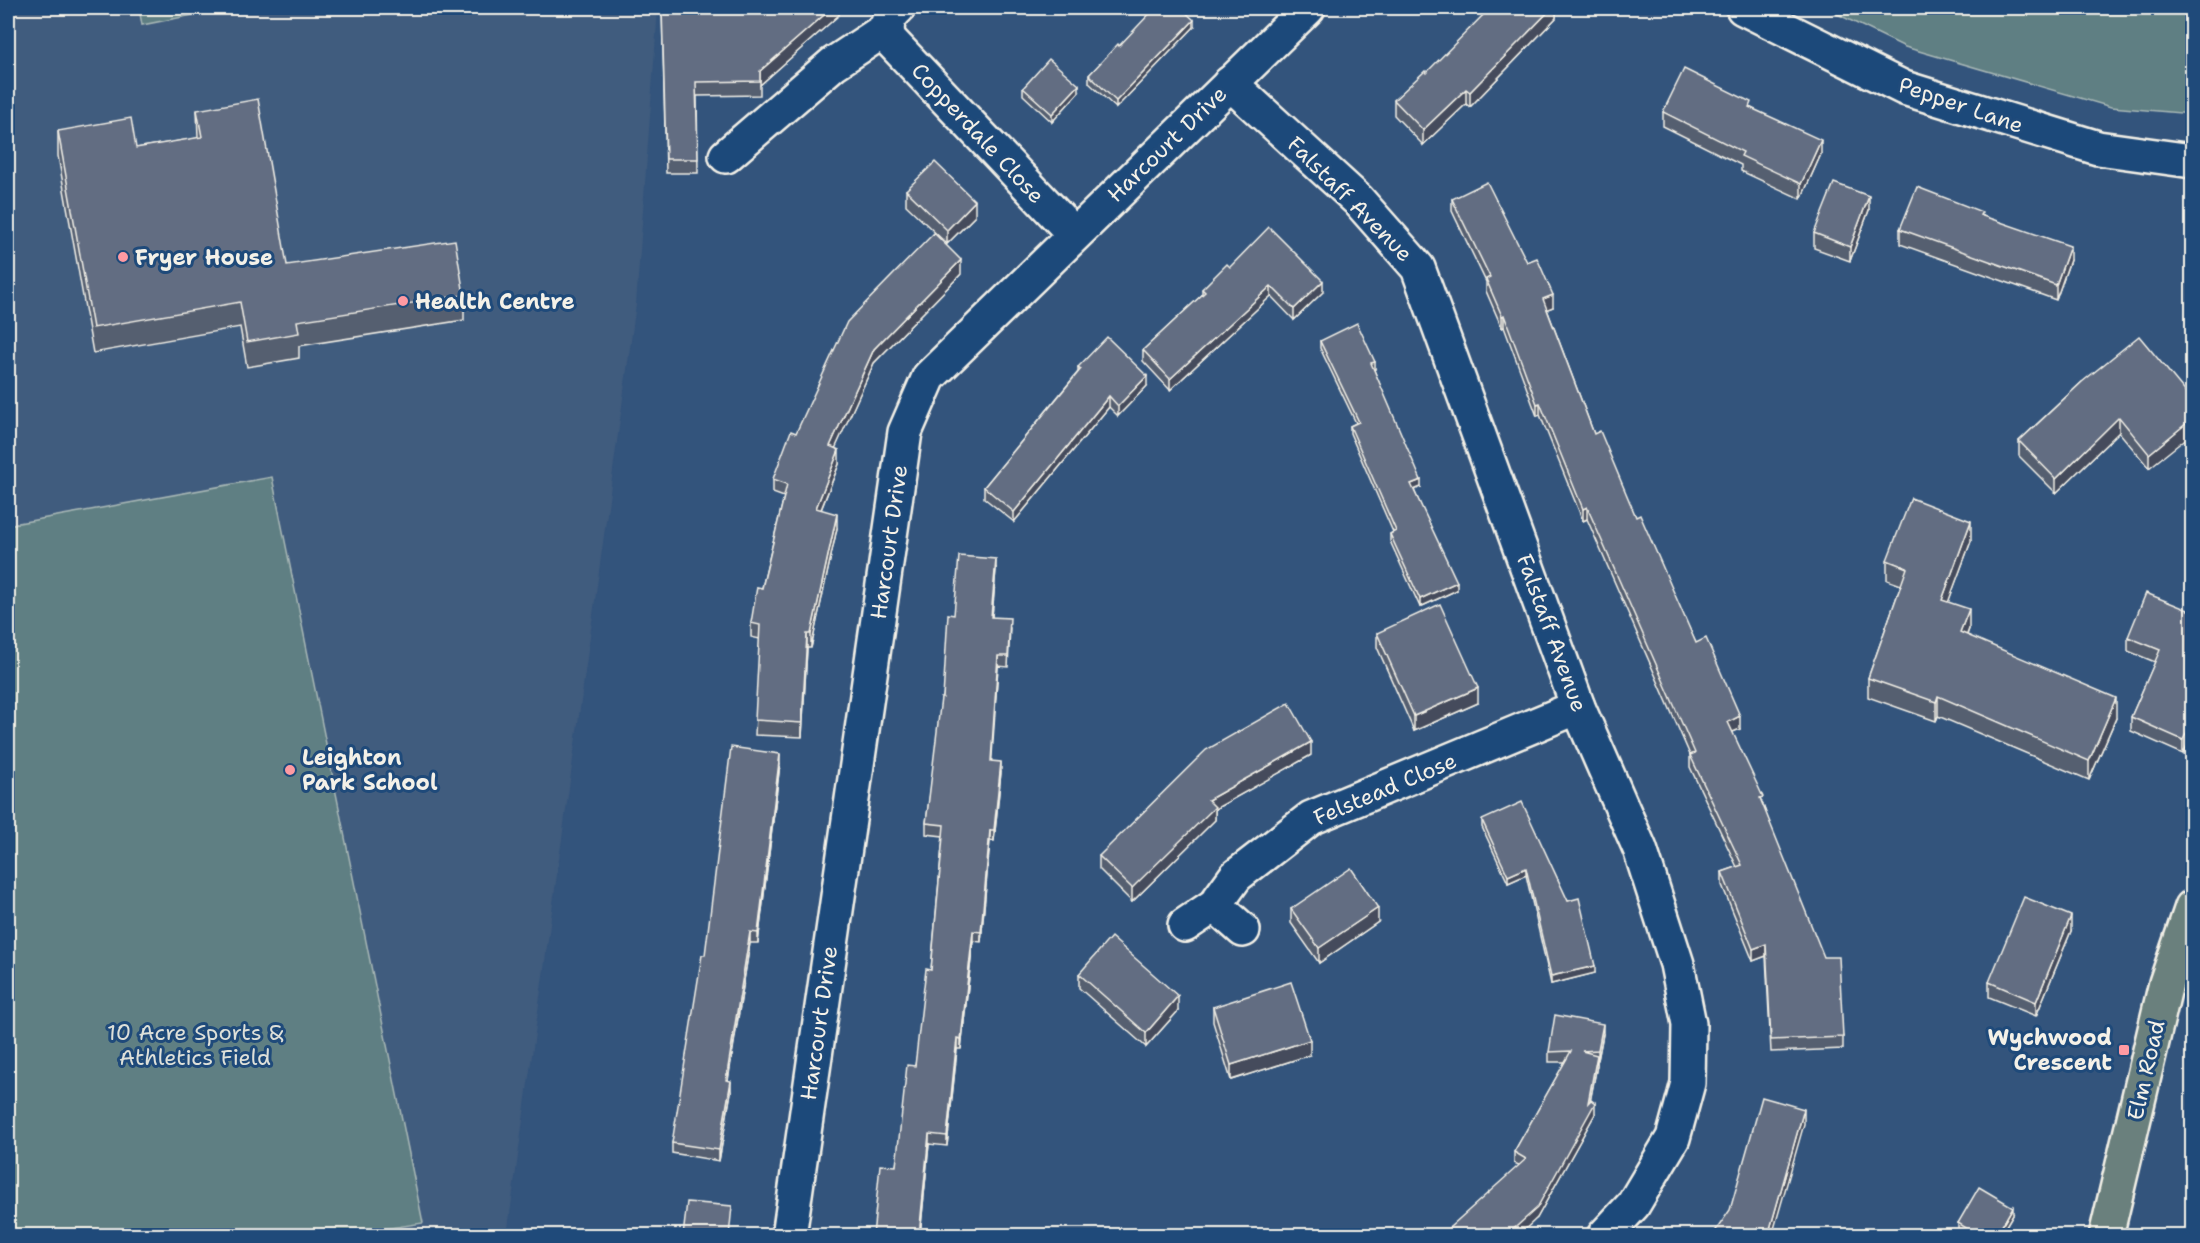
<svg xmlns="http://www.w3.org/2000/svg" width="2200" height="1243" viewBox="0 0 2200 1243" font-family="'Shantell Sans',sans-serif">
  <rect width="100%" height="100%" fill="#33547c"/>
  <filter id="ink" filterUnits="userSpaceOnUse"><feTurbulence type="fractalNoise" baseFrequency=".0167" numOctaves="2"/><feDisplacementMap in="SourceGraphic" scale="12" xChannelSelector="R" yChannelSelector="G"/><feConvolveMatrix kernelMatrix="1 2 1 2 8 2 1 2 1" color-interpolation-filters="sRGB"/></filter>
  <g filter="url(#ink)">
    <!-- built -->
    <polygon fill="#415c7e" points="8,8 658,8 636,304 507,1235 8,1235"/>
    <!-- green -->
    <g fill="#5e7f83" stroke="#a9b8b6" stroke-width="1.5">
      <polygon points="139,8 228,8 142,25"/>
      <polygon points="1825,8 2192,8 2192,114 2111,107 1905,47"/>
      <polygon points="272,477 423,1223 339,1236 8,1235 8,525"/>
    </g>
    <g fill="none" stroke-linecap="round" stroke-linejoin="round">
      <defs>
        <g id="minor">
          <path d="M898,8C888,17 885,26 889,39L1074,234"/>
          <polyline points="1743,8 1904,88 2098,148 2192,161"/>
          <polyline points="1230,83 1358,200 1418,268 1578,707 1640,849 1677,964 1689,1024 1688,1083 1673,1138 1633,1205 1604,1236"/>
          <polyline points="726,156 833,64 886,29"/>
          <polyline points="1215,905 1243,930"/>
          <polyline points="1185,925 1215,905 1236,876 1311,818 1578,707"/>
          <polyline points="789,1236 905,432 929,377 1308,8"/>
        </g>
        <polyline id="major" points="2106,1236 2166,983 2192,907"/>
      </defs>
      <!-- minor casing -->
      <use href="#minor" stroke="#f4f1e8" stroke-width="38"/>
      <!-- major casing -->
      <use href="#major" stroke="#f4f1e8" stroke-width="38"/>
      <!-- minor -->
      <use href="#minor" stroke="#1f4a7a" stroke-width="33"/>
      <!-- major -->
      <use href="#major" stroke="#6a807d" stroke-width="33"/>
    </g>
    <!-- wall -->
    <g fill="#545e70" stroke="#f4f1e8" stroke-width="1.5">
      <polygon points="662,8 839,8 839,15 760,85 760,95 697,96 698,173 666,173"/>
      <polygon points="1556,8 1556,18 1470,107 1466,104 1423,145 1394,115 1394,100 1426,73"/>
      <polygon points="1194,27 1116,108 1089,83 1089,75 1119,46"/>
      <polygon points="1023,88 1079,92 1052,122 1023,95"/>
      <polygon points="1751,108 1821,154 1801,199 1741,171 1741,165 1663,126 1663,112"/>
      <polygon points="197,110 287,265 464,295 464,320 299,346 299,358 247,367 240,327 93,353 58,156 58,131 136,148 198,138"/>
      <polygon points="906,190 975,216 947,244 906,205"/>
      <polygon points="1452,199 1527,262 1553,307 1547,309 1594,434 1636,517 1696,643 1740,729 1732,732 1763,805 1843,1037 1843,1049 1771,1052 1766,956 1753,961 1722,885 1722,872 1737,867 1690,767 1690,755 1587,519 1583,521 1540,415 1537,416 1504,327 1502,328 1486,291 1486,282 1452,211"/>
      <polygon points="1869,210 1850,261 1814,248 1814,233"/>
      <polygon points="1900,229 2070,260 2056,300 1900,244"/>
      <polygon points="1230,267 1323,292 1294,320 1271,296 1170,390 1143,361 1143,350 1202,295 1202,289"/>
      <polygon points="961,274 874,363 835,448 839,464 821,510 837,528 811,648 807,648 802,737 755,735 760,639 751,637 751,623 762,588 784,497 773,493 773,479 796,433"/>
      <polygon points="1320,341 1375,369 1374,370 1421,487 1414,490 1457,590 1420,607 1390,541 1390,534 1393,532 1350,433 1350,426 1356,423 1320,348"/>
      <polygon points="1078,367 1147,386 1118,416 1109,407 1014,522 984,498 984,487 1078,372"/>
      <polygon points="2082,382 2193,401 2149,468 2119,432 2056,493 2019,456 2019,441"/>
      <polygon points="1971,541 1948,602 1969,629 1967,635 2116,718 2089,780 1938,716 1936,721 1868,697 1868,678 1901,585 1887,580 1887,560"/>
      <polygon points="996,569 992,617 1010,628 1008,667 998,666 991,761 1001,772 994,841 990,840 981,942 973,941 961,1049 957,1049 947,1146 929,1144 920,1236 873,1236 896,1166 915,1066 931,970 943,836 926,834 926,823 954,615"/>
      <polygon points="2193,612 2193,733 2183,754 2131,731 2131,717 2155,662 2128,651 2128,637"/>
      <polygon points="1377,633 1478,703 1414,731 1377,647"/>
      <polygon points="1311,755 1215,809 1215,820 1132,902 1099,869 1099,856"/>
      <polygon points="780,764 758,943 750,943 728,1081 731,1092 719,1161 672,1153 672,1143"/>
      <polygon points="1482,820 1568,901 1595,973 1551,984 1526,875 1508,883 1482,827"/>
      <polygon points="1291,909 1378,922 1319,963 1291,923"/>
      <polygon points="2071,931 2036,1016 1989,997 1989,982"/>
      <polygon points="1079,974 1178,1011 1146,1047 1079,988"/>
      <polygon points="1213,1007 1310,1055 1231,1080 1213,1022"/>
      <polygon points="1603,1034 1598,1060 1597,1060 1597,1065 1590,1101 1595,1114 1537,1218 1519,1165 1514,1163 1514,1152 1565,1062 1549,1062 1549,1052"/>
      <polygon points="2013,1214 2000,1236 1967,1236 1958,1231 1958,1223"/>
    </g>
    <!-- shaded-wall -->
    <g fill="#454c5b" stroke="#f4f1e8" stroke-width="1.5">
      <polygon points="832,8 839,8 839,15 760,85 760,71"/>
      <polygon points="1552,8 1556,8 1556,18 1470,107 1470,92"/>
      <polygon points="1194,20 1194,27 1116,108 1116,101"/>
      <polygon points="1079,85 1079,92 1052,122 1052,114"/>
      <polygon points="1466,89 1466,104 1423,145 1423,130"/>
      <polygon points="1821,140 1821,154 1801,199 1801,184"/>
      <polygon points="1869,196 1869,210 1850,261 1850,247"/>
      <polygon points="975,201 975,216 947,244 947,230"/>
      <polygon points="2070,246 2070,260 2056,300 2056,285"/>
      <polygon points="961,260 961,274 874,363 830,460 830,446 874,349"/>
      <polygon points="1323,281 1323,292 1294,320 1294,309"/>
      <polygon points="1271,286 1271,296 1170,390 1170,379"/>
      <polygon points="1553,295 1553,307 1543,311 1543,299"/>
      <polygon points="1504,315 1504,327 1502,328 1502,316"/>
      <polygon points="1375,362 1375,369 1371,371 1371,363"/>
      <polygon points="1147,376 1147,386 1118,416 1118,406"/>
      <polygon points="1109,396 1109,407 1014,522 1014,512"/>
      <polygon points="1540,403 1540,415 1537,416 1537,404"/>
      <polygon points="2119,417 2119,432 2056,493 2056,479"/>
      <polygon points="2193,418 2193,433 2149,468 2149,454"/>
      <polygon points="839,450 839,464 816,522 816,508"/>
      <polygon points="1421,480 1421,487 1411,491 1411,484"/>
      <polygon points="1587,507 1587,519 1583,521 1583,509"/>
      <polygon points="837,514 837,528 811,648 811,634"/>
      <polygon points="1971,521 1971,541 1942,619 1942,600"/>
      <polygon points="996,559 996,569 991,627 991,617"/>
      <polygon points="1457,582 1457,590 1420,607 1420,599"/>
      <polygon points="1969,609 1969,629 1960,652 1960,632"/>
      <polygon points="807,634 807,648 802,737 802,723"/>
      <polygon points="998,656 998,666 991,771 991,761"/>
      <polygon points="1478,688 1478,703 1414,731 1414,716"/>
      <polygon points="1938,696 1938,716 1936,721 1936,702"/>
      <polygon points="2116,698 2116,718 2089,780 2089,761"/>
      <polygon points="2193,707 2193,733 2183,754 2183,740"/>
      <polygon points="1740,716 1740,729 1728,734 1728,722"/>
      <polygon points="1311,742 1311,755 1215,809 1215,820 1132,902 1132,888 1208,800"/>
      <polygon points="780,754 780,764 758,943 758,933"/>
      <polygon points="1001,762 1001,772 994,841 994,830"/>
      <polygon points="990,830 990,840 981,942 981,932"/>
      <polygon points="1526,868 1526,875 1508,883 1508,876"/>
      <polygon points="1378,908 1378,922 1319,963 1319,948"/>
      <polygon points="2071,916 2071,931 2036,1016 2036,1002"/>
      <polygon points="973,931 973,941 961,1049 961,1039"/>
      <polygon points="750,932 750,943 726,1091 726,1080"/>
      <polygon points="1766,944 1766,956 1753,961 1753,949"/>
      <polygon points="1595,966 1595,973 1551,984 1551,976"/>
      <polygon points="1178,996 1178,1011 1146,1047 1146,1033"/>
      <polygon points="1603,1024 1603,1034 1598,1060 1598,1050"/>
      <polygon points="957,1038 957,1049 947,1146 947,1136"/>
      <polygon points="1310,1040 1310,1055 1231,1080 1231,1065"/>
      <polygon points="1597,1055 1597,1065 1588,1113 1588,1103"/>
      <polygon points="731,1081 731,1092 719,1161 719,1150"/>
      <polygon points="1595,1103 1595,1114 1537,1218 1518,1236 1506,1236"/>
      <polygon points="1804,1109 1804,1124 1772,1236 1768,1236"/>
      <polygon points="929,1134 929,1144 920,1236 919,1236"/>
      <polygon points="2013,1207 2013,1214 2000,1236 1996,1236"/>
    </g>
    <!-- building -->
    <g fill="#626d82" stroke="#f4f1e8" stroke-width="1.5">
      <polygon points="662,8 832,8 760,71 760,81 696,82 698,159 666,159"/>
      <polygon points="1155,8 1181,8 1194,20 1116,101 1089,75 1118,44 1119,46"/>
      <polygon points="1490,8 1552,8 1470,92 1466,89 1423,130 1394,100 1425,71 1426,73"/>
      <polygon points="1049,59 1079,85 1052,114 1023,88"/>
      <polygon points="1684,69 1751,102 1749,107 1821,140 1801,184 1741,156 1743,152 1663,112"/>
      <polygon points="258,99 287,265 455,240 464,295 297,321 299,333 247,342 240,302 93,328 58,131 131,118 136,148 202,137 197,110"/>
      <polygon points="935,162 975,201 947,230 906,190"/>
      <polygon points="1487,182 1527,262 1537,258 1553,295 1543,299 1594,434 1600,431 1636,517 1640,515 1696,643 1706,638 1740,716 1728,722 1763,797 1760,798 1824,957 1839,957 1843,1037 1771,1040 1766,944 1753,949 1722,872 1742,865 1690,755 1695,753 1587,507 1583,509 1540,403 1537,404 1504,315 1502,316 1486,279 1490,277 1452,199"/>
      <polygon points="1834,183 1869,196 1850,247 1814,233"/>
      <polygon points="1917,187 1982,212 1980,215 2070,246 2056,285 1900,229"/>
      <polygon points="1269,227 1323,281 1294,309 1271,286 1170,379 1143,350 1205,292 1202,289 1227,264 1230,267"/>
      <polygon points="934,233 961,260 874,349 830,446 839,450 816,508 837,514 811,634 807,634 802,723 755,720 760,625 751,623 757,587 762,588 787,484 773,479 791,431 796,433 847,322"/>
      <polygon points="1357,323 1375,362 1371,363 1421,480 1411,484 1457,582 1420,599 1390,534 1396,531 1350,426 1359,422 1320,341"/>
      <polygon points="2139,336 2193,401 2193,418 2149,454 2119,417 2056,479 2019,441 2082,382"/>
      <polygon points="1107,337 1147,376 1118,406 1109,396 1014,512 984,487 1081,369 1078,367"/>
      <polygon points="1911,498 1971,521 1942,600 1969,609 1960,632 2116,698 2089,761 1938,696 1936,702 1868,678 1907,568 1887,560"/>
      <polygon points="959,556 996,559 991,617 1010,618 1008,656 998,656 991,761 1001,762 994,830 990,830 981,932 973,931 961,1039 957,1038 947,1136 929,1134 919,1236 873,1236 880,1165 896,1166 907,1065 915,1066 926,969 931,970 944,825 926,823 941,698 943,698 948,614 954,615"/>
      <polygon points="2146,593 2193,612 2193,719 2183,740 2131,717 2160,650 2128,637"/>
      <polygon points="1440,604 1478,688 1414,716 1377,633"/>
      <polygon points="1289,703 1311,742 1208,800 1215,807 1132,888 1099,856 1206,750"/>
      <polygon points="731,747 780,754 758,933 750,932 726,1080 731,1081 719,1150 672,1143 702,955 705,955"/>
      <polygon points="1522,802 1568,901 1579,898 1595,966 1551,976 1526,868 1508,876 1482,820"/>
      <polygon points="1351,868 1378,908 1319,948 1291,909"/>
      <polygon points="2024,897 2071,916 2036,1002 1989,982"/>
      <polygon points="1111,937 1178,996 1146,1033 1079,974"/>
      <polygon points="1291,982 1310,1040 1231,1065 1213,1007"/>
      <polygon points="1555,1015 1603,1024 1598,1050 1582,1051 1597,1055 1588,1103 1591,1100 1595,1103 1537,1208 1506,1236 1440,1236 1526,1159 1514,1152 1571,1051 1549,1052"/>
      <polygon points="1762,1097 1804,1109 1768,1236 1712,1236 1730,1210"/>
      <polygon points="1979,1187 2013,1207 1996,1236 1979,1236 1958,1223"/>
      <polygon points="687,1202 732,1206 729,1236 683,1236"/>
    </g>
  </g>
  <!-- markers -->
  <g fill="#ff9aa2" stroke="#1f4a7a" stroke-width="2">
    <circle cx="123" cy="257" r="6"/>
    <circle cx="403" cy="301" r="6"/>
    <circle cx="290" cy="770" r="6"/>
    <rect x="2118" y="1044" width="12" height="12" rx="3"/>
  </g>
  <g text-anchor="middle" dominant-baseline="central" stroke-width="6" stroke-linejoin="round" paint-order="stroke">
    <!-- street labels -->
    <g font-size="22" fill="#f4f1e8" stroke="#1f4a7a">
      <text transform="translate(1961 105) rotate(19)">Pepper Lane</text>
      <text transform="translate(978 133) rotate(47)">Copperdale Close</text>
      <text transform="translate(1167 144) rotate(-44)">Harcourt Drive</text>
      <text transform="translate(1350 199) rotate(45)">Falstaff Avenue</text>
      <text transform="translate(889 542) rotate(-82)">Harcourt Drive</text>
      <text transform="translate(1552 633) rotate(70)">Falstaff Avenue</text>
      <text transform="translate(1385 789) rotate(-23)">Felstead Close</text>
      <text transform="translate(819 1023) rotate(-82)">Harcourt Drive</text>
      <text transform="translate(2146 1070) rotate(-77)">Elm Road</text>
    </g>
    <!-- poi labels -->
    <g font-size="22" font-weight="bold" fill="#f4f1e8" stroke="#1f4a7a" text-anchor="start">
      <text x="135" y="257">Fryer House</text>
      <text x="415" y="301">Health Centre</text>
      <text x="302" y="757">Leighton<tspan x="302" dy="25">Park School</tspan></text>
      <text x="2112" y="1037" text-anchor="end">Wychwood<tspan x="2112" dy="25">Crescent</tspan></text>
    </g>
    <!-- park labels -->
    <g font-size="22" fill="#dee0d9" stroke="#1f4a7a">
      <text x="195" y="1032">10 Acre Sports &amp;<tspan x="195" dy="25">Athletics Field</tspan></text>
    </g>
  </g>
  <!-- margin -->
  <rect width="2200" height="1243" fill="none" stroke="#1f4a7a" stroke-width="30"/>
  <rect x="15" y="15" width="2170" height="1213" fill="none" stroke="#f4f1e8" stroke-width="2" filter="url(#ink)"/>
</svg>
